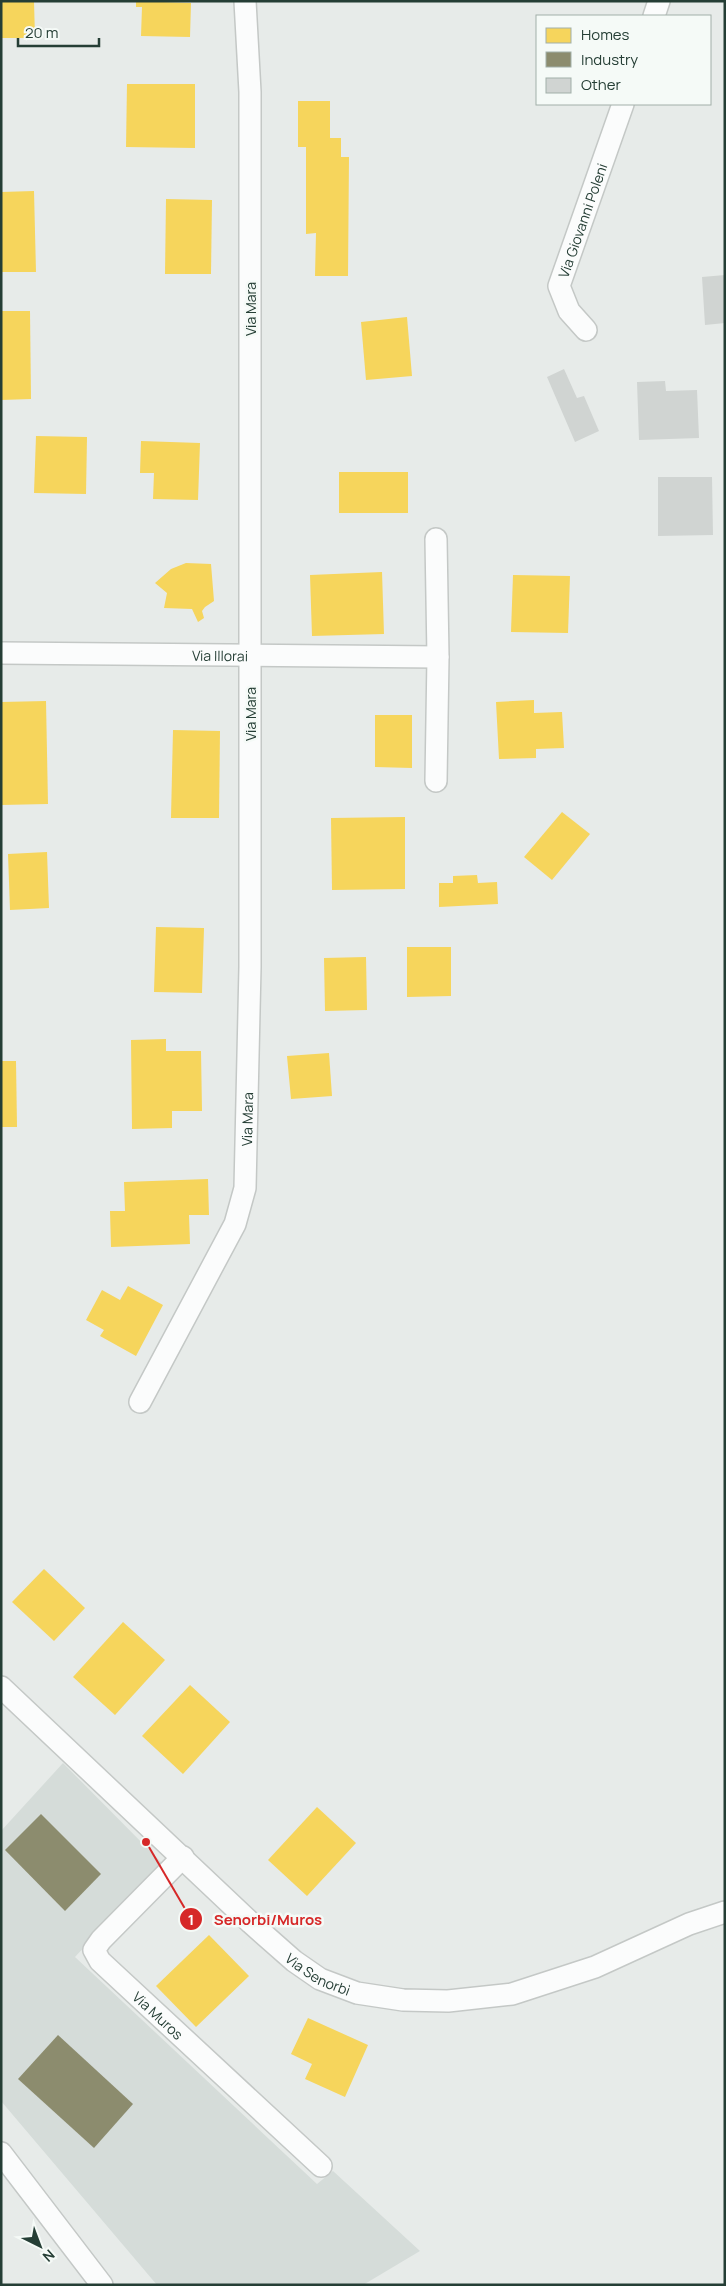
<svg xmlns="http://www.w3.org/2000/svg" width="726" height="2286" viewBox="0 0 726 2286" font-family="Manrope,sans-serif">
  <rect width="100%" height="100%" fill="#e7ebe9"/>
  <!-- built -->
  <polygon fill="#d5dcd9" points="63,1763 162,1863 75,1957 317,2184 333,2171 420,2251 363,2285 157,2285 1,2101 1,1831"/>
  <!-- homes -->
  <g fill="#f6d55c">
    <polygon points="1,1 34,1 35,38 1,38"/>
    <polygon points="136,1 191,3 190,37 141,36 142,7 136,7"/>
    <polygon points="127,84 195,84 195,148 126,147"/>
    <polygon points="298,101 330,101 330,138 341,138 341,157 349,157 348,276 315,276 316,233 306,234 306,147 298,147"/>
    <polygon points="34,191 36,272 1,272 1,192"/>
    <polygon points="166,199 212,200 211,274 165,274"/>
    <polygon points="1,311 30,311 31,399 1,400"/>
    <polygon points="407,317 412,376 366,380 361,322"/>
    <polygon points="36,436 87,437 86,494 34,493"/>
    <polygon points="141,441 200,443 198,500 153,499 154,473 140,473"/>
    <rect x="339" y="472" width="69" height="41"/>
    <polygon points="186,563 211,564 214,601 205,607 202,611 204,618 198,622 192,609 164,608 167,593 155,583 171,569"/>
    <polygon points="382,572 384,634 312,636 310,575"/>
    <polygon points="513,575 570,576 568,633 511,632"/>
    <polygon points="534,700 534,713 562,712 564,748 536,749 536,758 499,759 496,702"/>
    <polygon points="46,701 48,804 1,805 1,702"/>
    <polygon points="375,715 412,715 412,768 375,767"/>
    <polygon points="173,730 220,731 219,818 171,818"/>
    <polygon points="562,812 590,834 552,880 524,857"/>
    <polygon points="405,817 405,889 332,890 331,818"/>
    <polygon points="47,852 49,908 10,910 8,854"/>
    <polygon points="477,875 478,883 497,882 498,904 439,907 439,883 453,883 453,876"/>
    <polygon points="156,927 204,928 202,993 154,992"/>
    <polygon points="407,947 451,947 451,996 407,997"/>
    <polygon points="366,957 367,1010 325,1011 324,958"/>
    <polygon points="166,1039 166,1051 201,1051 202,1111 172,1111 172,1128 132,1129 131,1040"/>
    <polygon points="329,1053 332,1096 291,1099 287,1056"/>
    <polygon points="1,1061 16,1061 17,1127 1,1127"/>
    <polygon points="208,1179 209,1215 189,1215 190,1244 111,1247 110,1211 125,1211 124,1182"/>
    <polygon points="128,1286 163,1305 136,1356 100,1336 104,1330 86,1320 102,1290 120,1300"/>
    <polygon points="44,1569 85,1608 54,1641 12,1602"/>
    <polygon points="123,1622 165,1660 115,1715 73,1677"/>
    <polygon points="190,1685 230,1722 183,1774 142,1736"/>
    <polygon points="317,1807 356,1843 307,1896 268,1860"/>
    <polygon points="209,1935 249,1976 196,2027 156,1986"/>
    <polygon points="308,2018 368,2045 345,2097 305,2079 312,2064 291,2054"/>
  </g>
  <!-- industry -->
  <g fill="#8c8c6e">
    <polygon points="41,1814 101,1874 65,1911 5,1850"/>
    <polygon points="58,2035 133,2104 94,2148 18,2079"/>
  </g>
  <!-- building -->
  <g fill="#d0d4d2">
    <polygon points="725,275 725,323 705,325 702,277"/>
    <polygon points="564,369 577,398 584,396 599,431 575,442 547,377"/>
    <polygon points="665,381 666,391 697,390 699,438 639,440 637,382"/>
    <polygon points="658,477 712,477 713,535 658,536"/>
  </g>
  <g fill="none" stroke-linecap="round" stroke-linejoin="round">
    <defs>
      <g id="minor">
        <polyline points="654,16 659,1"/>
        <path id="s1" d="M586,330L569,311L559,286L623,104"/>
        <polyline points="436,539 438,657 436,781"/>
        <path id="s2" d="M1,653L438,657"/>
        <path id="s3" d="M140,1402L235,1224L245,1188L250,967V92L245,1"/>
        <path id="s4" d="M1,1687L251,1923L294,1961L320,1979L357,1993L403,2000L448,2001L512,1994L595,1967L689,1924L725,1912"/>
        <path id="s5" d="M183,1857L101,1940L94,1950L100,1961L321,2166"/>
        <polyline points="1,2153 102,2285"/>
      </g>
    </defs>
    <!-- minor casing -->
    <use href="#minor" stroke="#c4c8c6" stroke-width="24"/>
    <!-- minor -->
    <use href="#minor" stroke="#fbfcfc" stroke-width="21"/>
  </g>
  <g text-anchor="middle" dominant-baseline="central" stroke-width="5" stroke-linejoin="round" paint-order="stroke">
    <!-- street labels -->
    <g font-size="14" fill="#253e35" stroke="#f5faf7">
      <text stroke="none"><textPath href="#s1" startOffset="122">Via Giovanni Poleni</textPath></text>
      <text transform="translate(250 309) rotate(-90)">Via Mara</text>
      <text stroke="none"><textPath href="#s2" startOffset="219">Via Illorai</textPath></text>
      <text transform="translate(250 714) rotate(-90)">Via Mara</text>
      <text stroke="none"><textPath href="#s3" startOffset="308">Via Mara</textPath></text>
      <text stroke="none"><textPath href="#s4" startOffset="429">Via Senorbì</textPath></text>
      <text stroke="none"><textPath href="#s5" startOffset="221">Via Muros</textPath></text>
    </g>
  </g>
  <!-- callouts -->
  <path fill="none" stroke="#d62828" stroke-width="2" d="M146 1842L191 1919"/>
  <g fill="#d62828" stroke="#f5faf7" stroke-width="2">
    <circle cx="146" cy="1842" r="5"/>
    <circle cx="191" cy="1919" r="12"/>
  </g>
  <g font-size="15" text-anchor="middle" font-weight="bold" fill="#fff">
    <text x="191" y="1925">1</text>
  </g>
  <g font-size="15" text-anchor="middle" font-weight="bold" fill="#d62828" stroke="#f5faf7" stroke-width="5" stroke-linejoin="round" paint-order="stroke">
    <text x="268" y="1925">Senorbi/Muros</text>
  </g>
  <!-- border -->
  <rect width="726" height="2286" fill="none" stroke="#253e35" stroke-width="5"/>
  <!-- legend -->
  <rect x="536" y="15" width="175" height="90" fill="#f5faf7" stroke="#a2afa9"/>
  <rect x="546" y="28" width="25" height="15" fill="#f6d55c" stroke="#a2afa9"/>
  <text x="581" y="40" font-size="15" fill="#253e35">Homes</text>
  <rect x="546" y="52" width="25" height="15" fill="#8c8c6e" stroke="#a2afa9"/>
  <text x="581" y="65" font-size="15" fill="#253e35">Industry</text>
  <rect x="546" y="78" width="25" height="15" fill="#d0d4d2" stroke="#a2afa9"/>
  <text x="581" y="90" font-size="15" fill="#253e35">Other</text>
  <!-- north arrow -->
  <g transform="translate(40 2246) rotate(138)" stroke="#f5faf7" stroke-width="4" paint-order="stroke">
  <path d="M0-4L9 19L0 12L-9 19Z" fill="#253e35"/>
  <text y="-8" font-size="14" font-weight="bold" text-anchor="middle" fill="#253e35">N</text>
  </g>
  <!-- scale -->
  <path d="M18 38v8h81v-8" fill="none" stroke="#253e35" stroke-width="2.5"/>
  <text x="25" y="38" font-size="15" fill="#253e35" stroke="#f5faf7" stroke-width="4" paint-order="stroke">20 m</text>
</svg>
